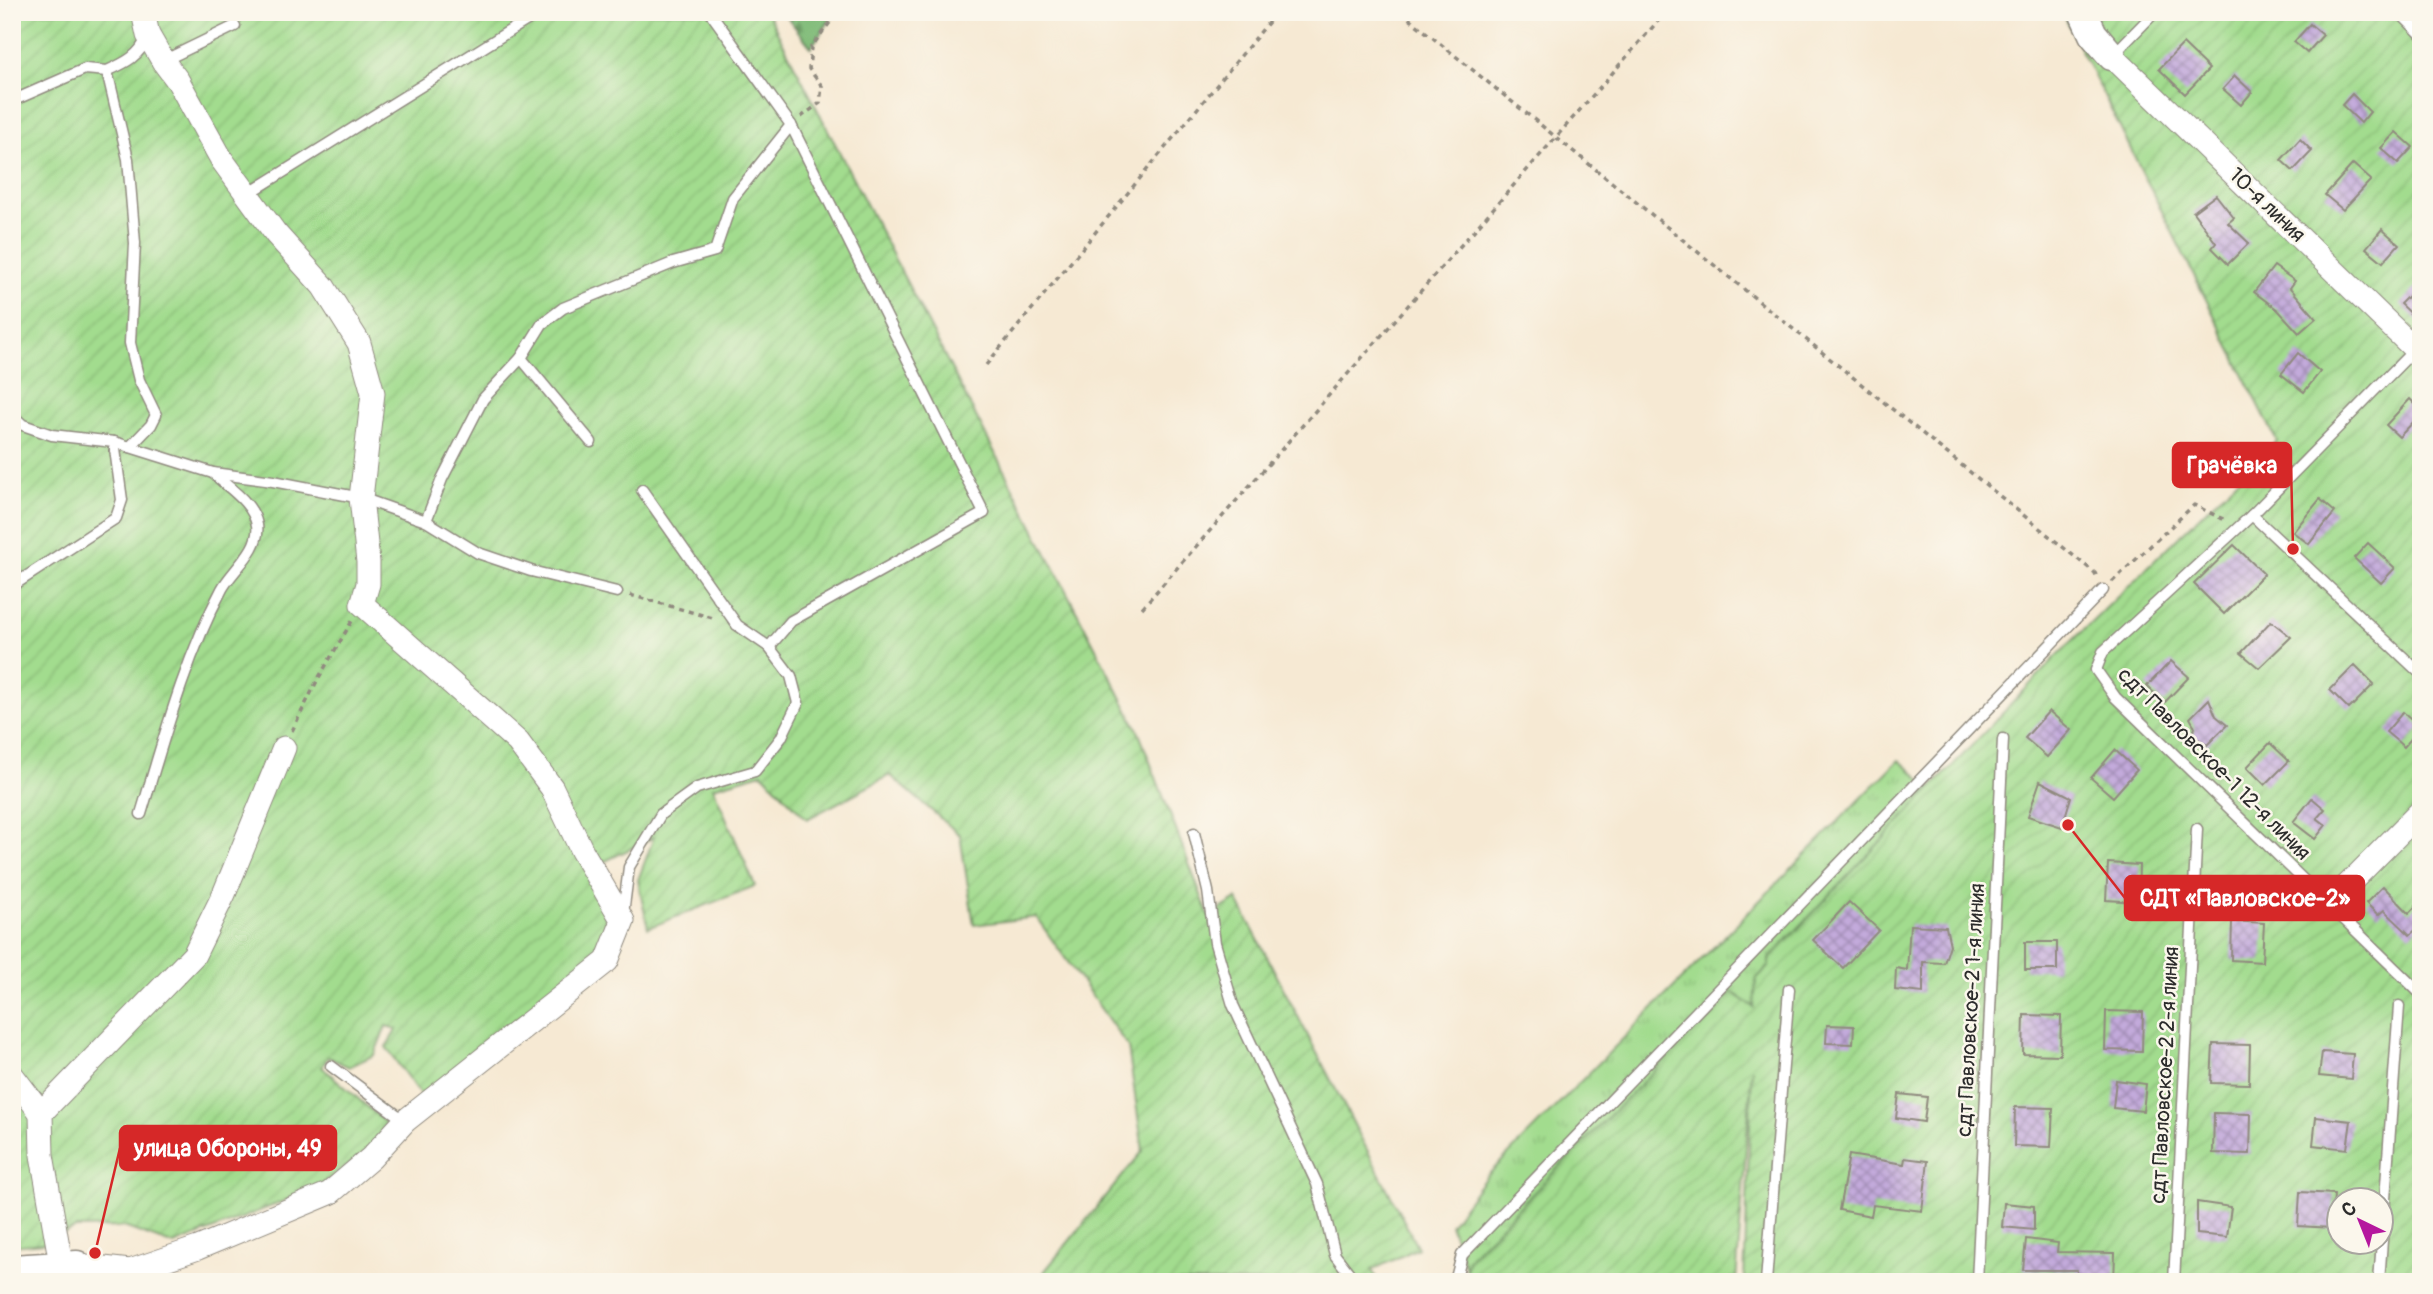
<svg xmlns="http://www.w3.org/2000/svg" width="2433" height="1294" viewBox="0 0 2433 1294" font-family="Pangolin,sans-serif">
  <defs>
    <pattern id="grass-tufts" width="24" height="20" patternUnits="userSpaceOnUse" patternTransform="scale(1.75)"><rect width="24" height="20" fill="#a2dc8e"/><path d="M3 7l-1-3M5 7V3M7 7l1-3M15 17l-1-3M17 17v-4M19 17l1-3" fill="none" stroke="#8cbd7b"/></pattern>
    <pattern id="forest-firs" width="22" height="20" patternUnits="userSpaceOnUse" patternTransform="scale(1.75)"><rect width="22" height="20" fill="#81bc79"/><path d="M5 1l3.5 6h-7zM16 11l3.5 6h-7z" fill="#6a9963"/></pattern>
    <pattern id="garden-furrows" width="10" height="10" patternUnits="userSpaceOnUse" patternTransform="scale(1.75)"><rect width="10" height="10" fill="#a2dc8e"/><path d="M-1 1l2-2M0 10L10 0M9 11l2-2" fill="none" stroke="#8cbd7b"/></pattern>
    <pattern id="building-cross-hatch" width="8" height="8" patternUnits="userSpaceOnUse" patternTransform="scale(1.75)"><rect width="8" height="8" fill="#c3aadb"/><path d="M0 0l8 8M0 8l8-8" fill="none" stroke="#9f8bb2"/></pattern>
  </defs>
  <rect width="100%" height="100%" fill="#fbf7ec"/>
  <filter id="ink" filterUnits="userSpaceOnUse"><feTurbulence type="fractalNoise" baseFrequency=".0143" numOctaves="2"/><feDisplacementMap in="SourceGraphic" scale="14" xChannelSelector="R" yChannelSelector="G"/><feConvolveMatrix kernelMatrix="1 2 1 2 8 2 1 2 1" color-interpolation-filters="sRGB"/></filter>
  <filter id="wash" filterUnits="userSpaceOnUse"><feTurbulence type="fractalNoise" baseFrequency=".00686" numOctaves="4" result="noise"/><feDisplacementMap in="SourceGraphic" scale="28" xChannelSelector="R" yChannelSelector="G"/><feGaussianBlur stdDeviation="1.57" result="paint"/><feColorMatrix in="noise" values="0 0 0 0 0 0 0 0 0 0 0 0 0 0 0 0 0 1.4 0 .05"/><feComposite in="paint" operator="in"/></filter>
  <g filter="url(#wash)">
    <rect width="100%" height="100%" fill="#f6e9d3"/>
    <!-- grass -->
    <polygon fill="url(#grass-tufts)" stroke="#66845c" stroke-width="2" points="1899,760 1955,808 1507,1282 1471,1282 1450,1225 1486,1177"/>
    <!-- forest -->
    <polygon fill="url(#forest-firs)" stroke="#567452" stroke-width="2" points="783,12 836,12 811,47"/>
    <!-- garden -->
    <g fill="url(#garden-furrows)" stroke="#66845c" stroke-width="2" fill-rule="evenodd">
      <polygon points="12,12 767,12 1137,728 1209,916 1237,899 1418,1248 1372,1270 1378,1282 1043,1282 1044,1272 1143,1151 1128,1047 1036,917 974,925 960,835 890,775 807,819 762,773 713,787 755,886 648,928 638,880 654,837 587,870 607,919 599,953 421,1096 386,1047 397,1029 386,1026 374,1055 349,1067 328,1057 322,1067 386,1123 373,1146 319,1187 174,1245 124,1227 76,1228 43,1243 12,1246"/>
      <path d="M2062,12H2421V1282H1744L1752,1068L1736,1282H1465L1468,1259L1732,992L1754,1007L1756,979L1769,966V959L2055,658L2277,441ZM2338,1200H2380V1242H2338Z"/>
    </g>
    <g id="blocks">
      <!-- building -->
      <g fill="url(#building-cross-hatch)">
        <polygon points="2310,24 2323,35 2307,53 2294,42"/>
        <polygon points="2183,44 2209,69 2185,94 2159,69"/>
        <polygon points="2235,76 2252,92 2241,105 2223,89"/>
        <polygon points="2352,94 2370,112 2361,123 2342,105"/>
        <polygon points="2396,132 2413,147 2398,163 2381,148"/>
        <polygon points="2300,139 2312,151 2293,171 2281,160"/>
        <polygon points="2353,164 2371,180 2343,210 2325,195"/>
        <polygon points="2216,195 2234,218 2228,223 2249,243 2228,264 2212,248 2216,243 2193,212"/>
        <polygon points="2382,229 2399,244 2383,262 2366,248"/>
        <polygon points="2274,266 2295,281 2290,288 2316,318 2299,333 2278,310 2254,292"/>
        <polygon points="2421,283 2421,324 2400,304"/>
        <polygon points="2298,353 2320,372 2304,392 2281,374"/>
        <polygon points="2410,399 2421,410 2421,414 2399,437 2386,425"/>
        <polygon points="2320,499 2335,512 2309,544 2293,532"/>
        <polygon points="2368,543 2395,568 2381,583 2354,558"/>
        <polygon points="2234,545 2264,574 2224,614 2194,584"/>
        <polygon points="2271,621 2291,637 2259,668 2241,653"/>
        <polygon points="2171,661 2189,677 2164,703 2147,686"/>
        <polygon points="2355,665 2374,684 2349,709 2330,690"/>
        <polygon points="2209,699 2216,716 2227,725 2207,745 2193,736 2195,727 2190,718"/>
        <polygon points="2049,711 2071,730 2047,757 2025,738"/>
        <polygon points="2403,712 2421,727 2404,747 2386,732"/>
        <polygon points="2270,743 2289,761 2265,785 2247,767"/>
        <polygon points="2115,750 2137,770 2113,797 2091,778"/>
        <polygon points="2040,781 2071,797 2062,827 2028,816"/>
        <polygon points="2312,798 2325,809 2317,818 2326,825 2315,839 2293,822"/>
        <polygon points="2108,863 2139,865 2138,902 2106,900"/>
        <polygon points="2383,886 2409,913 2421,901 2421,925 2410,935 2384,910 2378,915 2366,903"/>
        <polygon points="1849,902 1879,930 1843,968 1813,940"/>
        <polygon points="2232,921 2264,923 2262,962 2231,960"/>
        <polygon points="1910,925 1946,927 1950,945 1944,963 1923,962 1923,993 1895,990 1896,968 1907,970"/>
        <rect x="2025" y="942" width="32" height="28"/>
        <polygon points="2106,1011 2143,1012 2142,1051 2105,1050"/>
        <polygon points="2024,1015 2061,1016 2060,1055 2023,1054"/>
        <polygon points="1827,1025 1854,1026 1853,1044 1826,1043"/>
        <polygon points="2213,1044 2250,1045 2249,1084 2211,1083"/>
        <polygon points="2322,1052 2353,1054 2351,1079 2319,1076"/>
        <polygon points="2116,1080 2146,1084 2143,1111 2113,1108"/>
        <polygon points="1899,1094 1927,1097 1924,1122 1896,1118"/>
        <polygon points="2015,1107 2053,1108 2051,1147 2014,1146"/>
        <polygon points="2214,1113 2251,1114 2250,1154 2213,1153"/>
        <polygon points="2316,1117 2351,1121 2347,1149 2313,1145"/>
        <polygon points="1849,1155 1904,1164 1905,1158 1928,1161 1922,1211 1873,1205 1871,1216 1839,1210"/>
        <polygon points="2300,1192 2334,1194 2332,1228 2298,1226"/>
        <polygon points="2197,1202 2231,1207 2227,1237 2197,1234"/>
        <polygon points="2004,1203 2034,1206 2034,1230 2002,1227"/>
        <polygon points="2026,1239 2058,1243 2057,1252 2115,1253 2114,1282 2076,1282 2077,1270 2023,1270"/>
      </g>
    </g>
  </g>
  <g filter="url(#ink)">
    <use href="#blocks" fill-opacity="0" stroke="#908a7f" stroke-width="2"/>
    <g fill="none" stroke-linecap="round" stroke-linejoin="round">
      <defs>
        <g id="service">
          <polyline points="710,12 791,125 984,513 791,621 769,647"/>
          <polyline points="2399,12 2421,34"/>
          <polyline points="2113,55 2155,12"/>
          <polyline points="163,61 235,26"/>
          <polyline points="12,101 85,69 107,71"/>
          <polyline points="248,194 540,12"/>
          <polyline points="2415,349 2252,515 2103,652 2096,670 2115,697 2421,994"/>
          <polyline points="521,358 591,442"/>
          <polyline points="12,415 23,425 52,435 114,442 213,473 273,481 361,498 426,521 478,553 531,571 617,592"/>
          <path d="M130,447L151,425L156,415L139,380L130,343L135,243L128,159L107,71C125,63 140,56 147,37"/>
          <polyline points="2252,515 2421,674"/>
          <polyline points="426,521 442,479 483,399 521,358 542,324 563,308 673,263 715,251 733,198 791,125"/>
          <polyline points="12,586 116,518 122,500 114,442"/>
          <path d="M141,814C164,738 185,659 222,589C232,570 261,549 257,525C253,502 228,488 213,473"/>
          <polyline points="1194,833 1208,891 1215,943 1233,1005 1317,1184 1335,1255 1356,1282"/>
          <polyline points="623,914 629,867 661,814 697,788 755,771 781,738 798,703 791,676 769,647 737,625 642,490"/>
          <polyline points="331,1066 405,1121"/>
          <polyline points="1455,1282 1462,1255 2103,590"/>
          <polyline points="1766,1282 1789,989"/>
          <polyline points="1977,1282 2003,739"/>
          <polyline points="2174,1282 2197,829"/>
          <polyline points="2379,1282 2399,1006"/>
        </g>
        <g id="minor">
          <polyline points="2112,56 2421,355"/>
          <polyline points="2328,905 2421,811"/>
          <polyline points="12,1075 41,1113"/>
          <polyline points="61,1264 42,1155 41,1113 194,955 224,894 284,748"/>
          <polyline points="77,1265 130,1271 148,1282"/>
          <polyline points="130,1271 198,1248 330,1193 371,1158 405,1121 607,961 623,921 582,851 552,788 518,742 362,604 368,584 368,562 361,498 373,393 359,343 323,286 276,234 222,160 178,81 163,61 148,35 143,12"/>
        </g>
        <g id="tertiary">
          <polyline points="2083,12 2093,34 2112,56"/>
          <polyline points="12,1269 77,1265 96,1282"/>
        </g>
      </defs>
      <!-- service casing -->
      <use href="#service" stroke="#908a7f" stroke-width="13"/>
      <!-- minor casing -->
      <use href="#minor" stroke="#908a7f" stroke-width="25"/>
      <!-- tertiary casing -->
      <use href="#tertiary" stroke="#908a7f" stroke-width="31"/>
      <!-- path -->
      <g stroke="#908a7f" stroke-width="3.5" stroke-dasharray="5 5" stroke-linecap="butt">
        <polyline points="1401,12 2095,573 2097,578"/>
        <polyline points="801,117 820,103 822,86 809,69 811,47 838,12"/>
        <polyline points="986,365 1277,12"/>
        <polyline points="2112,582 2194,505 2225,520"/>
        <polyline points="630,595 713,618"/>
        <polyline points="1142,608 1666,12"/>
        <polyline points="292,731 318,679 352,621"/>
      </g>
      <!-- service -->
      <use href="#service" stroke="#fff" stroke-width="10"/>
      <!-- minor -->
      <use href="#minor" stroke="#fff" stroke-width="23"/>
      <!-- tertiary -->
      <use href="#tertiary" stroke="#fff" stroke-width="28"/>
    </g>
  </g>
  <g text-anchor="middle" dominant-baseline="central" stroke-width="5" stroke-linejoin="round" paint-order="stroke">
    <!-- street labels -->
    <g font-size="21" fill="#2b2b2b" stroke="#fbf7ec">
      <text transform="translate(2267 205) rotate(44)">10-я линия</text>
      <text transform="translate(2214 764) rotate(45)">сдт Павловское-1 12-я линия</text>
      <text transform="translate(1971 1010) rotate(-87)">сдт Павловское-2 1-я линия</text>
      <text transform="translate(2165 1075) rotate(-87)">сдт Павловское-2 2-я линия</text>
    </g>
  </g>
  <!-- callouts -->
  <path fill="none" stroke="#d62828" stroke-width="2.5" d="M2293 549L2291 465M2068 825L2125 898M95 1253L120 1148"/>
  <g fill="#d62828" stroke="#fbf7ec" stroke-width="2.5">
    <circle cx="2293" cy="549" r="7"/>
    <circle cx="2068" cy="825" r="7"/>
    <circle cx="95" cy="1253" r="7"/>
  </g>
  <g fill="#d62828" stroke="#d62828" stroke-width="2.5">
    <rect x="2173" y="443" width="118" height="44" rx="7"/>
    <rect x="2125" y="876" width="239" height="44" rx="7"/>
    <rect x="120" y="1126" width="216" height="44" rx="7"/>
  </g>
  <g font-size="23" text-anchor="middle" font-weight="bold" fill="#fff">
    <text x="2232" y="473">Грачёвка</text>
    <text x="2245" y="906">СДТ «Павловское-2»</text>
    <text x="228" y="1156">улица Обороны, 49</text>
  </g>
  <!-- margin -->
  <rect width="2433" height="1294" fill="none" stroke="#fbf7ec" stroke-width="42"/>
  <!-- north arrow -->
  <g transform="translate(2360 1221) rotate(317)"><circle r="33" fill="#fbf7ec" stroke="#a8a59f" stroke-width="2"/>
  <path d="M0-5L12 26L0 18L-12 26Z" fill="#b5179e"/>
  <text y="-10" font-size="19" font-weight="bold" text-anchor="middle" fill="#2b2b2b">С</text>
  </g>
</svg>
